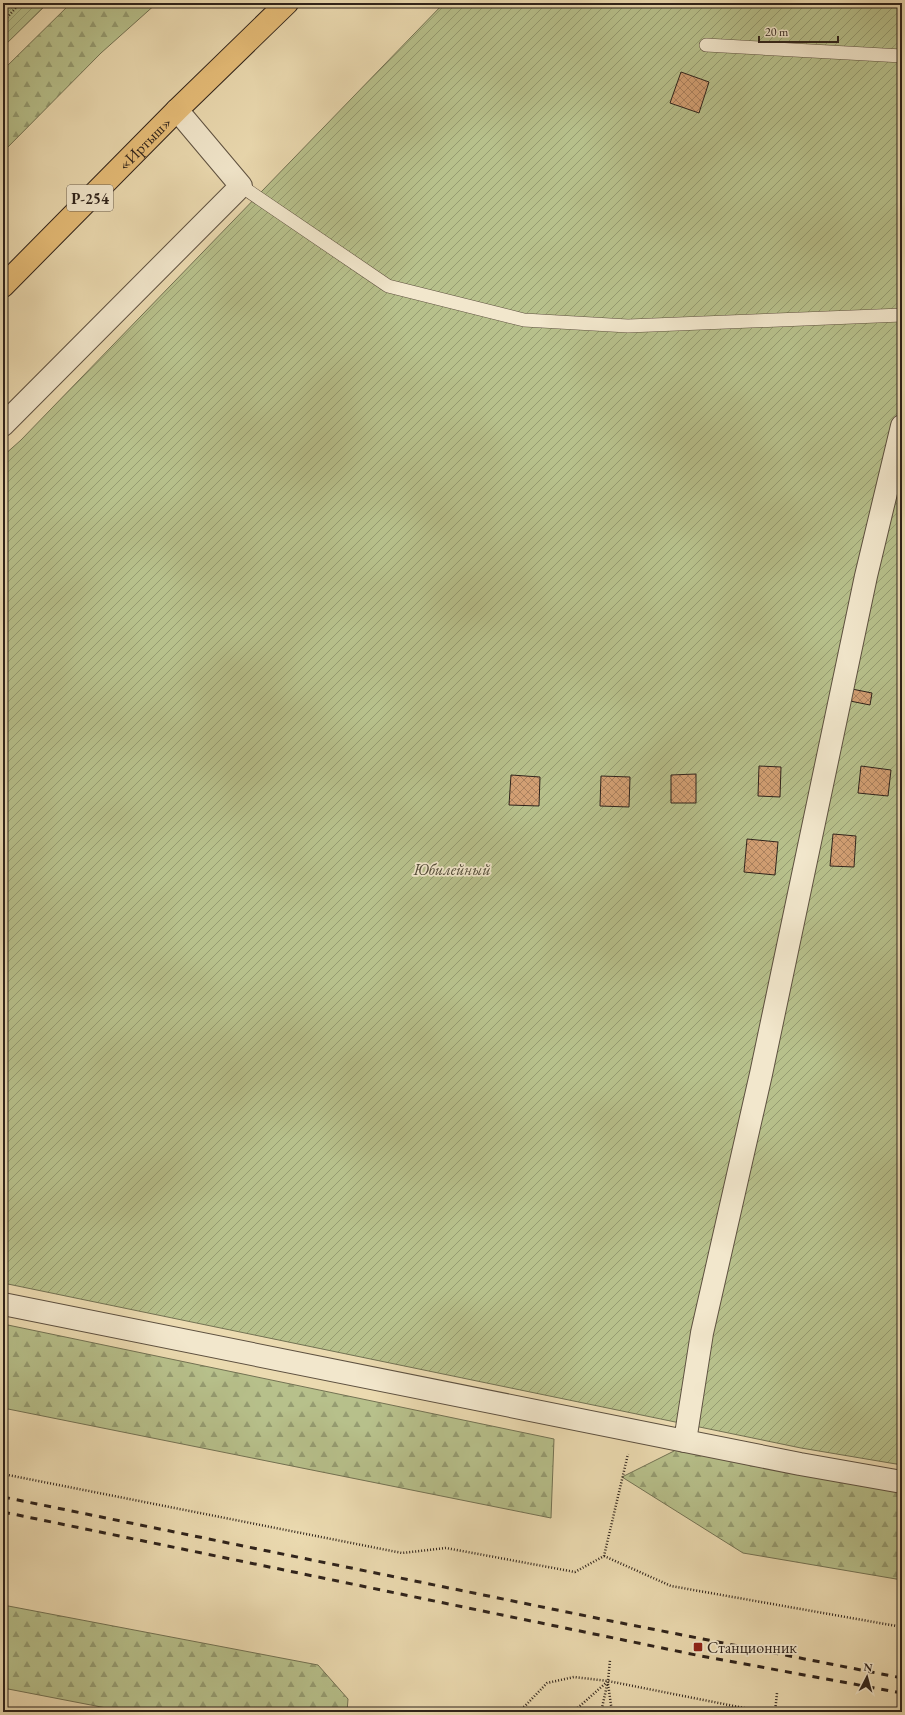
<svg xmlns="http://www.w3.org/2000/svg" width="905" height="1715" viewBox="0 0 905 1715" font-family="'EB Garamond',serif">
  <defs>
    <pattern id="forest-firs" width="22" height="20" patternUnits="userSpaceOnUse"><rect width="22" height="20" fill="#b7c08b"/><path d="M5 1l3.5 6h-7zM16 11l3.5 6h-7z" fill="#959c71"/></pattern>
    <pattern id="garden-furrows" width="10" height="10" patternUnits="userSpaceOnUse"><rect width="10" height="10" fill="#b7c08b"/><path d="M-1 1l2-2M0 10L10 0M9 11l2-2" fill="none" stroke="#959c71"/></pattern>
    <pattern id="building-cross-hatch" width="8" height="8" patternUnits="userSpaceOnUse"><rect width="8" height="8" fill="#d29f73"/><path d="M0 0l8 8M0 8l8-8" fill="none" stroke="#ab815e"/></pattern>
  </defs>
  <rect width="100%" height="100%" fill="#ebdab0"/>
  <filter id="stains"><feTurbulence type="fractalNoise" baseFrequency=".005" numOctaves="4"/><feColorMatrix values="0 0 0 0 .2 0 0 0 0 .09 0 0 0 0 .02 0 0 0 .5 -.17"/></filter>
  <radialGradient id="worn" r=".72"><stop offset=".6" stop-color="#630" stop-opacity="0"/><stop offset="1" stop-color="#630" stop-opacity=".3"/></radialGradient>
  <!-- forest -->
  <g fill="url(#forest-firs)" stroke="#737253">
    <polygon points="71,3 157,3 101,53 3,152 3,70"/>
    <polygon points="3,1324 554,1439 551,1518 3,1408"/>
    <polygon points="685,1441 902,1482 902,1580 743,1553 622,1477 674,1451"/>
    <polygon points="3,1605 318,1665 348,1699 347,1712 127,1712 3,1688"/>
  </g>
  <!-- garden -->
  <g fill="url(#garden-furrows)" stroke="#737253">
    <polygon points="3,3 48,3 3,47"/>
    <polygon points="444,3 902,3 902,1465 801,1448 3,1283 3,456 21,440"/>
  </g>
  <!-- building -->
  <g fill="url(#building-cross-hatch)" stroke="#2f231b">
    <polygon points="681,72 709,82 699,113 670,103"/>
    <polygon points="852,689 872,693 870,705 850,701"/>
    <polygon points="759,766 781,767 780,797 758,796"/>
    <polygon points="861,766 891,770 888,796 858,793"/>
    <polygon points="696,774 696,803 671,803 671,775"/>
    <polygon points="511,775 540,777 539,806 509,805"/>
    <polygon points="601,776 630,777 629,807 600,806"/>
    <polygon points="833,834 856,836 854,867 830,866"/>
    <polygon points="747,839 778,842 775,875 744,872"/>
  </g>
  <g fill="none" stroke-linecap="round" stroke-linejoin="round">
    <defs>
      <g id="lane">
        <polyline points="706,45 902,56"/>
        <polyline points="241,186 388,286 524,320 628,326 902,315"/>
      </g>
      <g id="street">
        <polyline points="3,425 241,186 177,110"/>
        <polyline points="3,1304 685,1441 702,1333 761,1074 866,576 902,426"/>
        <polyline points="685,1441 800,1464 902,1482"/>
      </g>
      <g id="primary">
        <path id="s1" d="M3,286L177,110L287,3"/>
      </g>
    </defs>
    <!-- lane casing -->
    <use href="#lane" stroke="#5e5140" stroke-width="14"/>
    <!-- street casing -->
    <use href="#street" stroke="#5e5140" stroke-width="24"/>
    <!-- primary casing -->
    <use href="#primary" stroke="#2f231b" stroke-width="24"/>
    <!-- path -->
    <g stroke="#2f231b" stroke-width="2.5" stroke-dasharray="1 2" stroke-linecap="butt">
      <polyline points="3,22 20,3"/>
      <polyline points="3,1474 402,1553 446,1548 575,1572 604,1556 628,1454"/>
      <polyline points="604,1556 671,1586 902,1627"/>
      <polyline points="608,1684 612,1712"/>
      <polyline points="516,1712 525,1706 547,1683 574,1677 608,1681 764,1712"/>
      <polyline points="573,1712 607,1682"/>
      <polyline points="601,1712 608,1681 610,1660"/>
      <polyline points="775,1712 777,1693"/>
    </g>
    <!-- lane -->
    <use href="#lane" stroke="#f2e7cc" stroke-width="13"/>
    <!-- street -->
    <use href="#street" stroke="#f2e7cc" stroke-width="22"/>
    <!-- primary -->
    <use href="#primary" stroke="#e6bd78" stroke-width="22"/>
    <!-- rail -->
    <g stroke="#2f231b" stroke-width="3" stroke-dasharray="7 7" stroke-linecap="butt">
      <polyline points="3,1497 611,1621 902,1678"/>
      <polyline points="3,1512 696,1655 902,1693"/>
    </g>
  </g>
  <!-- markers -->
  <rect fill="#8f2418" stroke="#f2e7cc" stroke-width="1.5" x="693" y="1642" width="10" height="10" rx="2"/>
  <g text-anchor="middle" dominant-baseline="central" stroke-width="3.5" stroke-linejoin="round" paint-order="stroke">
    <!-- shield labels -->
    <rect fill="#f2e7cc" stroke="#6a5e50" stroke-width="1" x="67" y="185" width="46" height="26" rx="3"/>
    <g font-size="15" font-weight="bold" fill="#2f231b">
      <text x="90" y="198">Р-254</text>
    </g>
    <!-- street labels -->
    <g font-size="16" fill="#2f231b" stroke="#f2e7cc">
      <text stroke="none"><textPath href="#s1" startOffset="201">«Иртыш»</textPath></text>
    </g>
    <!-- park labels -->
    <g font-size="16" font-style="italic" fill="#514a37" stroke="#f2e7cc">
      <text x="452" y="869">Юбилейный</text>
    </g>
    <!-- poi labels -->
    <g font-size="16" fill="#2f231b" stroke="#f2e7cc" text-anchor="start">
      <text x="707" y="1647">Станционник</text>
    </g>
  </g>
  <!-- margin -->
  <rect width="905" height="1715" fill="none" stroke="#ebdab0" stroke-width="16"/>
  <rect x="4" y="4" width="897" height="1707" fill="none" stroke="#2f231b" stroke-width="2"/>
  <rect x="8" y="8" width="889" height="1699" fill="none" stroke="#2f231b"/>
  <!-- north arrow -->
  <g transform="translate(867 1677) rotate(6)" stroke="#f2e7cc" stroke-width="3" paint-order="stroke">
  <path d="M0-3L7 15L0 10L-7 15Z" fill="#2f231b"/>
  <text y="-6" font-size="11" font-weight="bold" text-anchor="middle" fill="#2f231b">N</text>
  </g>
  <!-- scale -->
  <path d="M759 36v6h79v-6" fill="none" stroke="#2f231b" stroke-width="2"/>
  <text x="765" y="36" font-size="12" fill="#2f231b" stroke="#f2e7cc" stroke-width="3" paint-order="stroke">20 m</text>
  <rect width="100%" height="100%" filter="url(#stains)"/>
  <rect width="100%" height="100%" fill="url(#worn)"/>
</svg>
